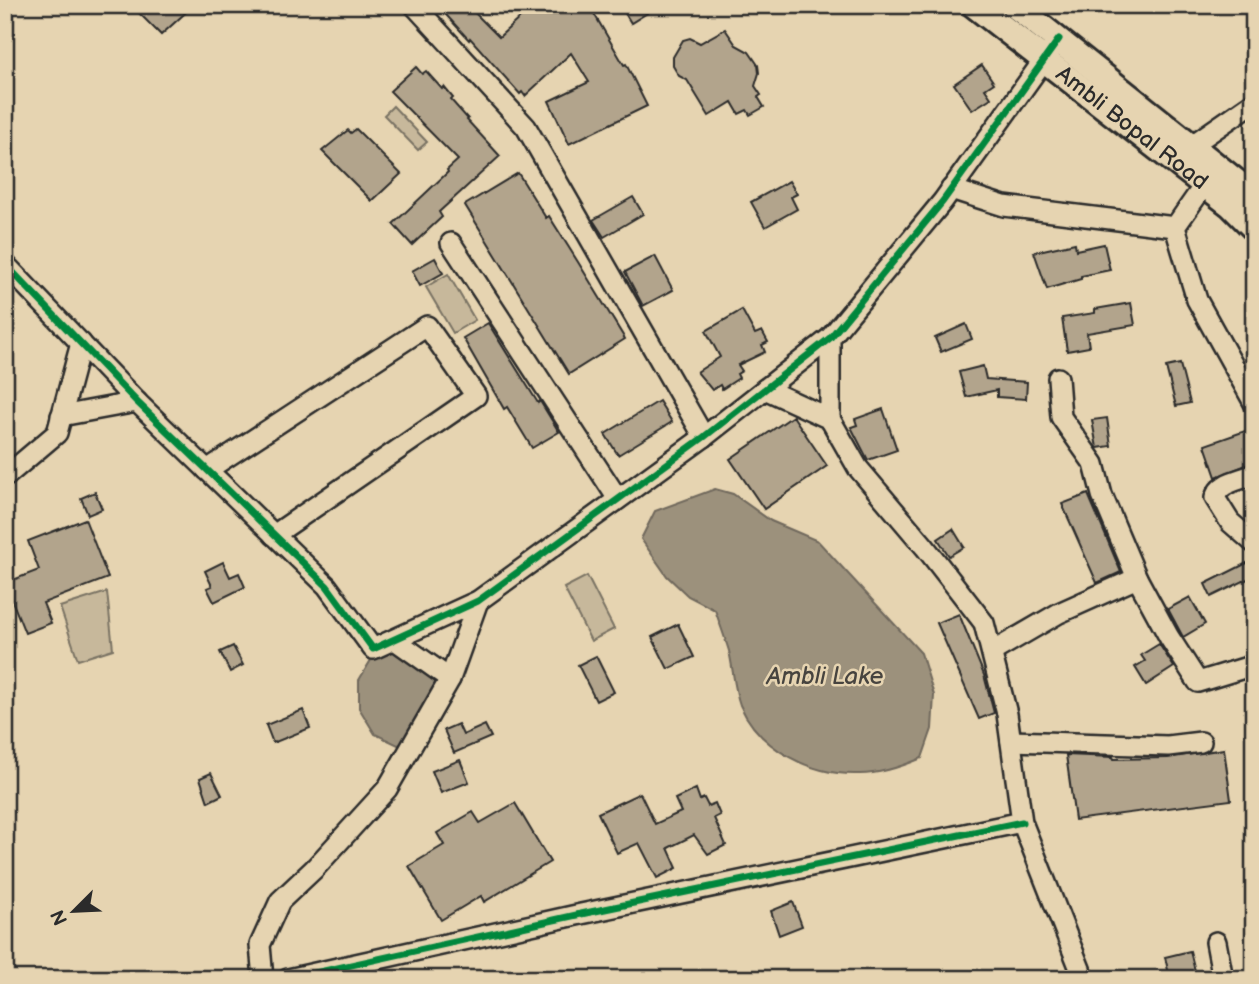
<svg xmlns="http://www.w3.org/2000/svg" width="1259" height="984" viewBox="0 0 1259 984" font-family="'Balsamiq Sans',sans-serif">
  <rect width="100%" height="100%" fill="#e6d4b1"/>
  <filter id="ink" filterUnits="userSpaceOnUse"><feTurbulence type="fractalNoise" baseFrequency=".0143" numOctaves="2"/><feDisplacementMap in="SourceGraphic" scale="14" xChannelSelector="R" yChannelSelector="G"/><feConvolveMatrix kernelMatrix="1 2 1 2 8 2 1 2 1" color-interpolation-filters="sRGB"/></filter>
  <g filter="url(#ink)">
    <!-- green -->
    <g fill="#c7b89b" stroke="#797263" stroke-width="2">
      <polygon points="393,106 427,142 418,150 384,115"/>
      <polygon points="448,274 475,320 453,333 426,287"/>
      <polygon points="587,576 614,629 591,641 564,588"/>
      <polygon points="107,592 113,649 78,660 60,607"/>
    </g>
    <!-- water -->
    <g fill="#9c917c" stroke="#6f685c" stroke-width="2">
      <path d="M715,489L733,494L771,521L818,541L921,653L934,695L932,729L922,758C903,766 881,774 860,774C812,776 760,750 740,705C734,688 733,668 729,651C725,638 720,624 715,610L688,596L667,576L641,539L655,511Z"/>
      <polygon points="403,650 431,667 441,690 413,741 398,745 375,734 359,708 359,680 374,655"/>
    </g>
    <!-- building -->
    <g fill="#b2a48c" stroke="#2b2b2b" stroke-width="2">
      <polygon points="147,5 194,5 161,35 139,13"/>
      <polygon points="437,5 467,5 499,37 534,5 589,5 624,65 626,64 647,106 569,144 549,101 589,82 571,53 525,96 522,92 520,94 470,38 469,40"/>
      <polygon points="620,5 660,5 631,23"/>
      <polygon points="725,29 736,45 749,52 758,65 759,73 755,86 761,95 758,97 764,107 750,115 747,110 739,114 732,102 709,116 687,80 679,76 673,66 673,57 683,40 690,38 700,43"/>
      <polygon points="982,65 994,83 985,89 991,98 972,110 954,84"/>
      <polygon points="416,67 422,74 426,71 442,89 444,87 453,98 451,100 468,119 467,120 500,156 439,212 442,217 412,245 393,224 448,172 447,170 458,160 390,91"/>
      <polygon points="356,129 401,174 372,201 322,151 348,130 351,133"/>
      <polygon points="518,173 546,218 549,216 578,262 625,339 569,374 465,205"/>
      <polygon points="789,181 797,194 791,197 797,209 765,227 751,202"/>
      <polygon points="633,197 643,214 604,237 593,220"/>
      <polygon points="1075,243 1076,250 1104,244 1110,270 1081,276 1081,279 1047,289 1034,252"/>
      <polygon points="655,256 673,290 643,306 625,272"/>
      <polygon points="435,258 443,273 420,286 412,271"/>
      <polygon points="1131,303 1135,325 1087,333 1089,347 1067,351 1062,318 1095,313 1095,309"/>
      <polygon points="742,310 755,334 762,331 768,342 762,345 765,352 738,365 742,371 737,374 739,378 722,389 720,385 712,390 697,372 720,357 706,331"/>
      <polygon points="488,323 538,403 540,401 559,432 532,448 507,407 504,409 463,338"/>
      <polygon points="966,324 972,339 941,352 935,338"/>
      <polygon points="1180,364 1190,403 1176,406 1166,367"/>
      <polygon points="983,366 986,379 1027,382 1026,399 997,397 997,390 966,397 959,372"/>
      <polygon points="659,401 672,422 618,455 605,434"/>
      <polygon points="883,409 897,450 868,460 851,427 857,425 855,419"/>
      <polygon points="793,416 827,466 764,509 730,459"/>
      <polygon points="1107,418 1111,446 1097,448 1092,420"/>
      <polygon points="1254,428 1254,462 1216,477 1205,445"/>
      <polygon points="95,492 102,509 88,515 81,498"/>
      <polygon points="1088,494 1121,572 1097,583 1062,504"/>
      <polygon points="85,519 108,578 43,603 51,623 25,633 5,583 39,570 28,541"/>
      <polygon points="953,529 964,547 949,556 938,539"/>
      <polygon points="223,562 230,577 239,573 245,587 214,602 207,588 212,586 205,571"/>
      <polygon points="1249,562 1254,576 1211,597 1205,584"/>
      <polygon points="1190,597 1205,624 1183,637 1168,609"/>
      <polygon points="959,614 984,675 994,713 979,719 937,623"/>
      <polygon points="678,624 694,657 668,669 652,637"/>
      <polygon points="1159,644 1174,667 1146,685 1135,667 1145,661 1141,655"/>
      <polygon points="233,646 243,665 230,672 220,652"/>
      <polygon points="596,656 614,692 596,701 578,665"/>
      <polygon points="303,710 310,728 273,743 266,725"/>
      <polygon points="458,724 463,735 485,725 491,737 454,753 444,730"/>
      <polygon points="1224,749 1231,800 1075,820 1066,755 1113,757 1114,759 1168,758"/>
      <polygon points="460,760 469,782 441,793 432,771"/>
      <polygon points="211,773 222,795 208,802 200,778"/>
      <polygon points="696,789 700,800 704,798 708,806 715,803 720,815 714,818 726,845 708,854 694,835 668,848 677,868 657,878 639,843 617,853 598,813 640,793 655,824 681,812 675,799"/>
      <polygon points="515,803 550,862 484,902 481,896 441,920 409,866 444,845 437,833 473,812 480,823"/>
      <polygon points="793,902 802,926 779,935 771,911"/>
      <polygon points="1190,951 1197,979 1170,979 1165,957"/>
    </g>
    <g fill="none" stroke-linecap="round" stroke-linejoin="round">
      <defs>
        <g id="minor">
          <polyline points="414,5 526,127 704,437"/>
          <polyline points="1192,145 1254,102"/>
          <polyline points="1205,184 1175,227 1197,300 1254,403"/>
          <polyline points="951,189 1004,206 1175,227"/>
          <polyline points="451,243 618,499"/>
          <polyline points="5,264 137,402 327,586 373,649 478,601 704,437 830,338 943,201 1051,50"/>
          <polyline points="1058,378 1061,417 1094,464 1102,495 1137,578 1169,637 1198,682 1254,665"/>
          <polyline points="765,389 830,419 830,338"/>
          <polyline points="61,416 137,402"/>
          <polyline points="830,419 858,468 925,547 984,623 1007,714 1022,822 1084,979"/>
          <polyline points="207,470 427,326 476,396 274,535"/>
          <path d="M1254,474C1240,481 1220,481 1215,498L1230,522L1254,543"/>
          <polyline points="5,477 57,433 81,343"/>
          <polyline points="395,640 450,679"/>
          <polyline points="992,652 1059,613 1137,578"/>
          <polyline points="1011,741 1168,746 1201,742"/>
          <polyline points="1216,942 1223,979"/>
          <polyline points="263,979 260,945 280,901 314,869 387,789 450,679 478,601"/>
          <polyline points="288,979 581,914 1022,822"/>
        </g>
        <g id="tertiary">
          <path id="s1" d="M974,5L1231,205L1254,228"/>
          <polyline points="1014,5 1254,196"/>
        </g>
      </defs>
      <!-- minor casing -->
      <use href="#minor" stroke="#2b2b2b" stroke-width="24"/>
      <!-- tertiary casing -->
      <use href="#tertiary" stroke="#2b2b2b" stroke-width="30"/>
      <!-- minor -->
      <use href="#minor" stroke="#e6d4b1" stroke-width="19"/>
      <!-- tertiary -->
      <use href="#tertiary" stroke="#e6d4b1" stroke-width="24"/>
      <defs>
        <g id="cycleway">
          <polyline points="5,264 137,402 327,586 373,649 478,601 704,437 830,338 943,201 1059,39"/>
          <polyline points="288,979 581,914 1022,822"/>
        </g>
      </defs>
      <!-- cycleway casing -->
      <use href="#cycleway" stroke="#e6d4b1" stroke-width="11"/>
      <!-- cycleway -->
      <use href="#cycleway" stroke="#00873e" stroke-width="7"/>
    </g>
  </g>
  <g text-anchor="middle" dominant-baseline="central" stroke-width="5" stroke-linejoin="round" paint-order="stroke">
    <!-- street labels -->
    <g font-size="23" fill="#2b2b2b" stroke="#e6d4b1">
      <text stroke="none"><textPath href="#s1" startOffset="200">Ambli Bopal Road</textPath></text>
    </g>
    <!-- water labels -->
    <g font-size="24" font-style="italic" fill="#47443f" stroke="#e6d4b1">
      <text x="825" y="676">Ambli Lake</text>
    </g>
  </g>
  <!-- margin -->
  <rect width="1259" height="984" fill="none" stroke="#e6d4b1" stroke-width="28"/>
  <rect x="14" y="14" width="1231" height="956" fill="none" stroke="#2b2b2b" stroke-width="2.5" filter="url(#ink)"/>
  <!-- north arrow -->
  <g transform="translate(74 911) rotate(246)" stroke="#e6d4b1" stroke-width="5" paint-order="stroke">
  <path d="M0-5L12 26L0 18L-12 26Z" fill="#2b2b2b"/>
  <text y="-10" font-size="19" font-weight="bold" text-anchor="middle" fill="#2b2b2b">N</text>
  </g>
</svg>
